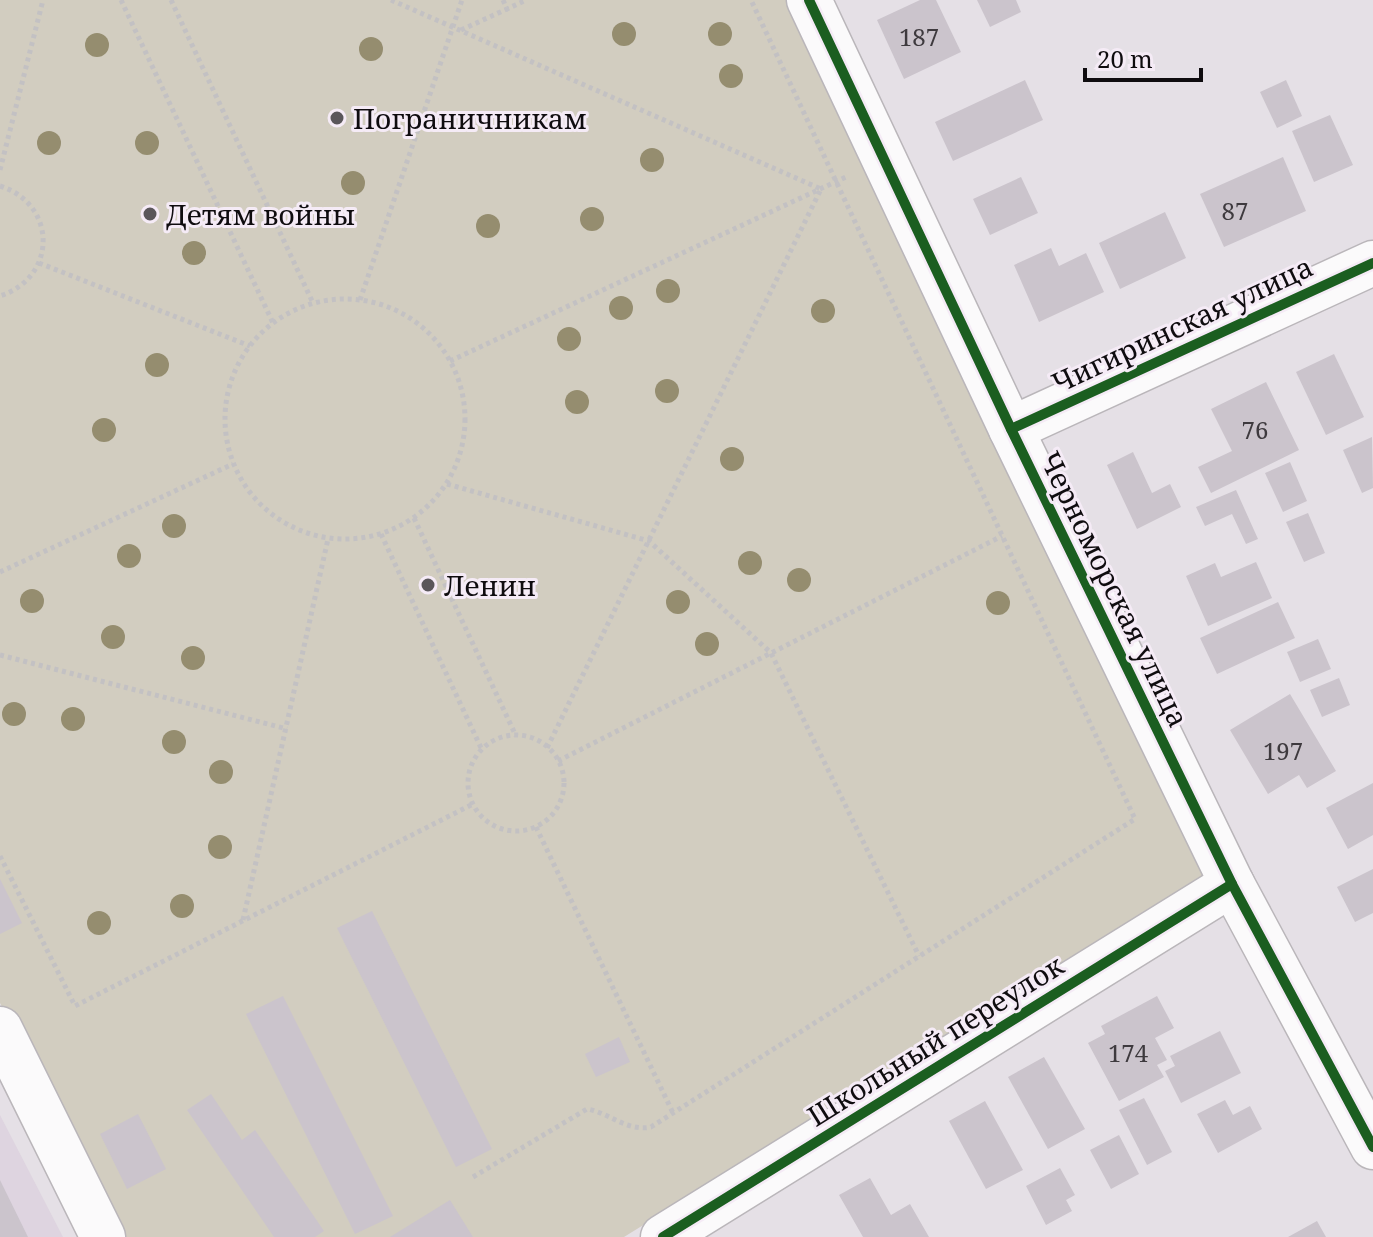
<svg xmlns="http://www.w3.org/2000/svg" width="1373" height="1237" viewBox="0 0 1373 1237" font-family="'Noto Serif',serif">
  <rect width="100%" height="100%" fill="#e5e0e6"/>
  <!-- built -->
  <polygon fill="#ded4e0" points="0,1115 63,1237 0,1237"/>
  <!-- green -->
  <polygon fill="#d2cdc0" points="0,0 786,0 1209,875 624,1237 117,1237 0,1003"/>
  <!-- building -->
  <g fill="#cbc4cc">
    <polygon points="920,0 936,0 961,52 904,79 877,20"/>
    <polygon points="977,0 1016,0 1021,12 990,27"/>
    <polygon points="1025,80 1043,120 953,161 935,122"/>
    <polygon points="1286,80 1302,116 1277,128 1260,92"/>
    <polygon points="1330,115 1353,165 1314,182 1292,131"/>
    <polygon points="1283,157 1306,211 1224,247 1200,194"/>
    <polygon points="1021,177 1038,213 990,235 973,199"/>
    <polygon points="1165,212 1186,258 1120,289 1099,243"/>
    <polygon points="1051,248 1059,266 1086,253 1104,292 1039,322 1014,265"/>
    <polygon points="1334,354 1364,417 1326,435 1296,372"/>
    <polygon points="1266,382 1299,450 1211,493 1198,467 1232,451 1211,409"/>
    <polygon points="1372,437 1373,488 1362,493 1343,450"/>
    <polygon points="1133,452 1152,493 1170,484 1181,507 1137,529 1107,465"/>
    <polygon points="1290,462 1307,501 1283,512 1265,473"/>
    <polygon points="1236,490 1258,539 1246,544 1232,514 1205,526 1196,507"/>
    <polygon points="1308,513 1325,553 1304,562 1286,522"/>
    <polygon points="1256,562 1272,598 1208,626 1186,576 1215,563 1221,577"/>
    <polygon points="1278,602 1295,638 1217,674 1200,638"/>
    <polygon points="1318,639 1331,669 1300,682 1287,652"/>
    <polygon points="1339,678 1350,705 1322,717 1310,690"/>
    <polygon points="1290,694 1336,771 1307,788 1299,775 1268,794 1230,730"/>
    <polygon points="1373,783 1373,835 1348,849 1326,808"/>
    <polygon points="1373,869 1373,913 1355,922 1337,887"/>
    <polygon points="0,879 22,923 0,934"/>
    <polygon points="372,911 492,1149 456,1167 337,928"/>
    <polygon points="283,996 393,1216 355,1234 246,1014"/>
    <polygon points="1157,996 1174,1028 1155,1038 1167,1060 1157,1065 1164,1077 1119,1101 1088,1043 1105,1034 1101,1026"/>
    <polygon points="1220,1031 1241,1073 1181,1103 1165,1071 1175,1066 1170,1056"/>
    <polygon points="619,1037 630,1062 596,1077 585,1054"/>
    <polygon points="1044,1057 1085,1129 1048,1149 1008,1077"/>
    <polygon points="211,1094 242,1140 255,1130 324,1231 315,1237 274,1237 187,1110"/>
    <polygon points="1144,1098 1172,1152 1147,1165 1119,1110"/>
    <polygon points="1225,1100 1233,1115 1250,1106 1262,1129 1218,1153 1197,1114"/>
    <polygon points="985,1101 1023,1170 986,1189 949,1121"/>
    <polygon points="138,1114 166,1169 127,1189 100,1134"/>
    <polygon points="1119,1135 1139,1174 1111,1189 1090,1150"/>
    <polygon points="1060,1168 1075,1195 1066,1200 1072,1211 1046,1225 1026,1186"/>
    <polygon points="870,1178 891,1215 910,1204 929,1237 863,1237 839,1195"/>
    <polygon points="0,1180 28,1237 0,1237"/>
    <polygon points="450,1200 473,1237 390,1237"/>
    <polygon points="1317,1221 1326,1237 1288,1237"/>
  </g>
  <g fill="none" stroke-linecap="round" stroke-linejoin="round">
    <defs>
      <g id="minor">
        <polyline points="809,0 1011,429 1232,884 1373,1147"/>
        <polyline points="1011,429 1373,263"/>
        <polyline points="0,1029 103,1237"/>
        <polyline points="663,1237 1232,884"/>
      </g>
    </defs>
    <!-- minor casing -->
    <use href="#minor" stroke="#bab6ba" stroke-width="47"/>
    <!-- path -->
    <g stroke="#c3c1c3" stroke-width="5" stroke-dasharray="4 4" stroke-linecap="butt">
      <polyline points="121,0 273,323"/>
      <polyline points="171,0 313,303"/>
      <polyline points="391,0 821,189 547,748"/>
      <polyline points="503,0 507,9 526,0"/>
      <polyline points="461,30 507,9"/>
      <polyline points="0,170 43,0"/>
      <path d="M0,186C57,204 58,277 0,296"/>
      <polyline points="39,263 250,346"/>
      <circle cx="345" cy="419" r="120"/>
      <polyline points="360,300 462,0"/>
      <polyline points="450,361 848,176"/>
      <polyline points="447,484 649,541 771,653 919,956"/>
      <polyline points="414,518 516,736"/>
      <polyline points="381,534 482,750"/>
      <polyline points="0,572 233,464"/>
      <polyline points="0,655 287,729"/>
      <circle cx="516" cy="783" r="48"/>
      <polyline points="558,761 1002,536"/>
      <polyline points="536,827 673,1113"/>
      <polyline points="0,856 75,1006 473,804"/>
      <polyline points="243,920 328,539"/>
      <path d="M473,1177L587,1109C610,1113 627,1132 651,1127L1135,819L751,0"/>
    </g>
    <!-- minor -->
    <use href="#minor" stroke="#fbfafb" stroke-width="44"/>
    <defs>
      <g id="cycleway">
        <polyline points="809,0 1011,429 1232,884 1373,1147"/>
        <polyline points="1011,429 1373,263"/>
        <polyline points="663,1237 1232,884"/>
      </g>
    </defs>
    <!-- cycleway casing -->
    <use href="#cycleway" stroke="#f5ebf6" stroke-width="15"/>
    <!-- cycleway -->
    <use href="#cycleway" stroke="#1b5e20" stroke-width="10"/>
  </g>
  <!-- trees -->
  <g fill="#958d6f">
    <circle cx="624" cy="34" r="12"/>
    <circle cx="720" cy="34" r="12"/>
    <circle cx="97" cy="45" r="12"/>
    <circle cx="371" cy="49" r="12"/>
    <circle cx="731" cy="76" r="12"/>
    <circle cx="49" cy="143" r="12"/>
    <circle cx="147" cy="143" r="12"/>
    <circle cx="652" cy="160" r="12"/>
    <circle cx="353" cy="183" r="12"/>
    <circle cx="592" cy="219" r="12"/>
    <circle cx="488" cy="226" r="12"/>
    <circle cx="194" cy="253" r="12"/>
    <circle cx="668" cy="291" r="12"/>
    <circle cx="621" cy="308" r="12"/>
    <circle cx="823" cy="311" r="12"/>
    <circle cx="569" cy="339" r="12"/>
    <circle cx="157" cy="365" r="12"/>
    <circle cx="667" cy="391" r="12"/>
    <circle cx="577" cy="402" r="12"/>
    <circle cx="104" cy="430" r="12"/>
    <circle cx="732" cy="459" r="12"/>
    <circle cx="174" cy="526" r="12"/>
    <circle cx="129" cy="556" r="12"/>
    <circle cx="750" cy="563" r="12"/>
    <circle cx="799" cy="580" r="12"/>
    <circle cx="32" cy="601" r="12"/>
    <circle cx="678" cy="602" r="12"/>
    <circle cx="998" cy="603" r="12"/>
    <circle cx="113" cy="637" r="12"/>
    <circle cx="707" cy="644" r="12"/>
    <circle cx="193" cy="658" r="12"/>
    <circle cx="14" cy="714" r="12"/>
    <circle cx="73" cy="719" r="12"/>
    <circle cx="174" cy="742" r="12"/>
    <circle cx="221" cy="772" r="12"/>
    <circle cx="220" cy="847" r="12"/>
    <circle cx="182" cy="906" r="12"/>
    <circle cx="99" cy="923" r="12"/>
  </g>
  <!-- markers -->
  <g fill="#5a565a" stroke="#f5ebf6" stroke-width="3">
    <circle cx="337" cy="118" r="8"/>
    <circle cx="150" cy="214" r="8"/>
    <circle cx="428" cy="585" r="8"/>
  </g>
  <g text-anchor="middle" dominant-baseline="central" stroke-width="6" stroke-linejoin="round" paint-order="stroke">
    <!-- number labels -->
    <g font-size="24" fill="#3e3a3e">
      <text x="919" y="36">187</text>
      <text x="1235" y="210">87</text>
      <text x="1255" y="429">76</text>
      <text x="1283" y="750">197</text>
      <text x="1128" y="1052">174</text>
    </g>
    <!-- poi labels -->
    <g font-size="28" fill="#0f0c0f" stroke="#f5ebf6" text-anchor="start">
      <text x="353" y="118">Пограничникам</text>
      <text x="166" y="214">Детям войны</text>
      <text x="444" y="585">Ленин</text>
    </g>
    <!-- street labels -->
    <g font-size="28" fill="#0f0c0f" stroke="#f5ebf6">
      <text transform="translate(1182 324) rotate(-25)">Чигиринская улица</text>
      <text transform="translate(1115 589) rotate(64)">Черноморская улица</text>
      <text transform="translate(935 1040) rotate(-32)">Школьный переулок</text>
    </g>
  </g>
  <!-- scale -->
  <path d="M1085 68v12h116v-12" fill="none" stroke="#0f0c0f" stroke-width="4"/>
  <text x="1097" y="68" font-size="24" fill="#0f0c0f" stroke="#f5ebf6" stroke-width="6" paint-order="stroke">20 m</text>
</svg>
